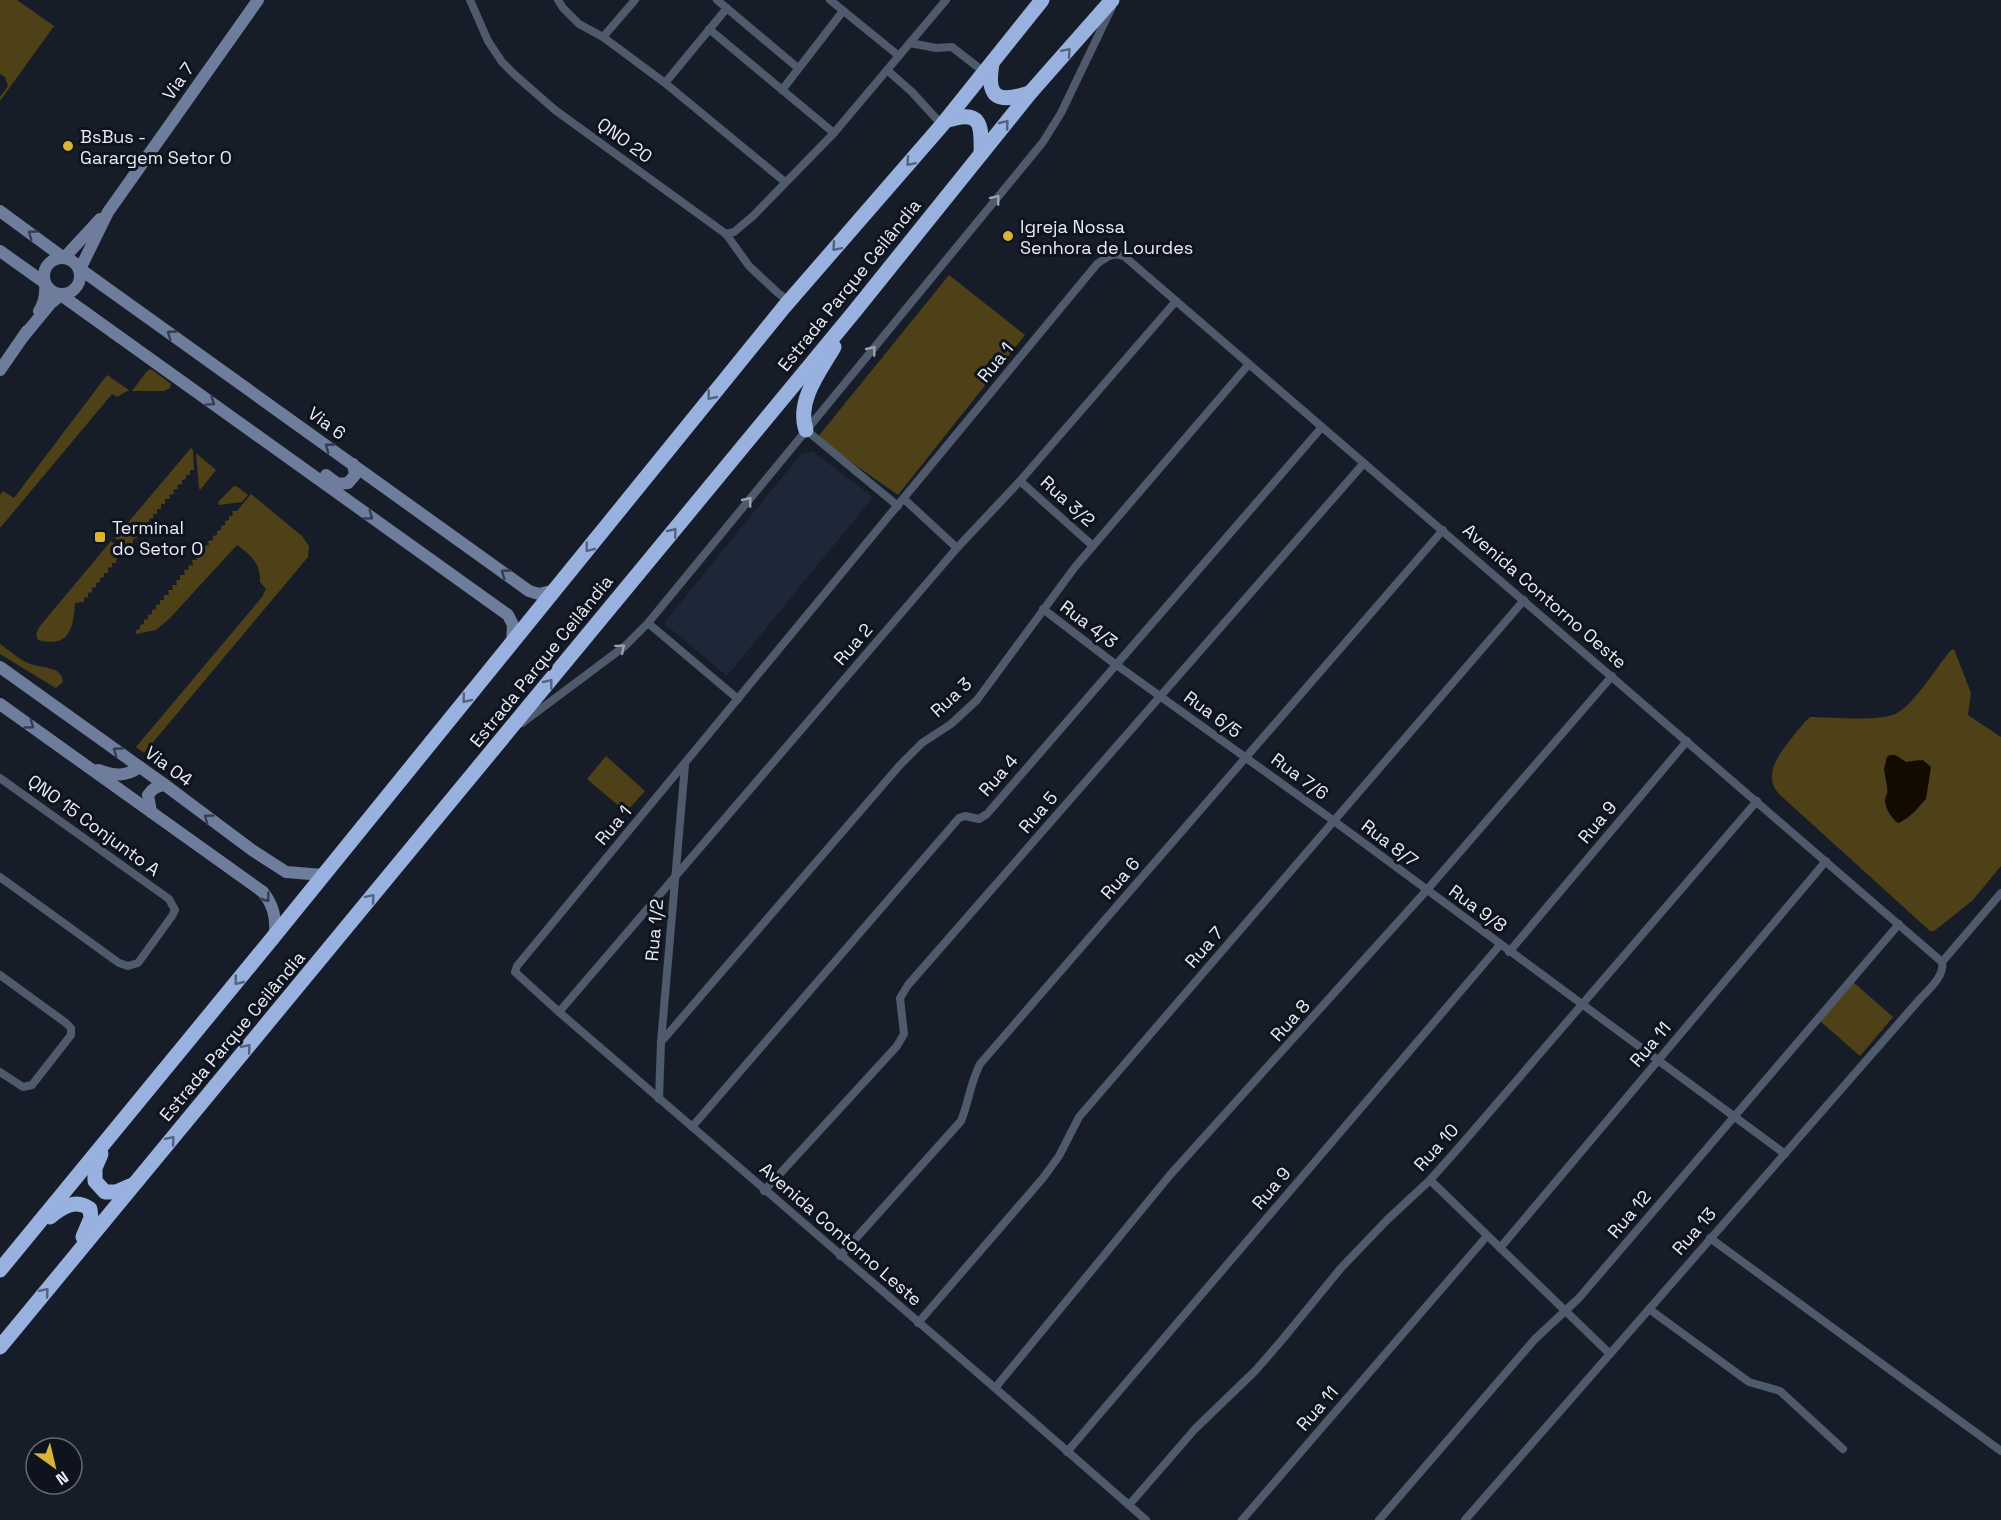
<svg xmlns="http://www.w3.org/2000/svg" width="2001" height="1520" viewBox="0 0 2001 1520" font-family="'Space Grotesk',sans-serif">
  <rect width="100%" height="100%" fill="#171d28"/>
  <!-- built -->
  <polygon fill="#1e2737" points="812,451 873,497 727,676 664,623 801,454"/>
  <!-- green -->
  <g fill="#4e4117" fill-rule="evenodd">
    <polygon points="0,0 17,0 54,26 0,101 0,97 8,86 5,77 0,74"/>
    <polygon points="949,275 1025,335 898,495 817,438"/>
    <polygon points="151,369 171,384 170,388 164,391 132,391 147,371"/>
    <polygon points="107,375 129,390 117,397 112,394 0,528 0,495 3,491 14,498"/>
    <polygon points="191,448 193,450 194,470 190,470 190,475 186,475 186,479 182,480 182,484 177,485 178,489 173,490 174,494 169,495 170,499 165,499 165,504 161,504 161,509 157,509 157,514 153,514 153,518 149,519 149,524 145,524 145,529 141,529 141,533 137,534 137,538 133,539 133,543 124,545 115,538"/>
    <polygon points="196,453 216,470 200,490 199,488"/>
    <polygon points="234,486 236,486 248,495 242,502 219,505 218,502"/>
    <path d="M251,494L302,536L309,546L308,557L144,753L136,747L262,597L266,589L260,582C261,564 251,555 237,545L170,618L156,630L136,634V630L140,629V625L144,624V620L148,619V615L152,614V610L156,609V605L160,604V600H164V595H169L168,590H173L172,585H177L176,580H180V575H185L184,570H189L188,566L193,565L192,560H197L196,556L201,555L200,551L205,550L204,546L209,545L208,541L213,540V536L217,535V531L221,530V526L225,525V521L229,520V516H233L232,511H237Z"/>
    <path d="M111,541L121,549V558H117L116,563H112V567L108,568V573H104V577L100,578V582L96,583V587L92,588V592L88,593V597L84,598V602L75,603C73,629 70,648 38,640L36,634L40,626Z"/>
    <path d="M0,644C9,650 18,659 28,663C41,669 62,665 63,682L56,688L54,687L0,654Z"/>
    <path d="M1954,649L1971,693L1968,715L2001,737V866L1972,901L1934,931H1930L1779,794C1761,774 1781,752 1794,735C1799,729 1804,722 1810,717C1831,717 1876,722 1895,714C1911,708 1938,666 1950,651ZM1895,755L1906,762L1919,760L1929,773C1928,798 1922,810 1899,823C1892,819 1884,808 1885,799C1886,793 1888,795 1887,790C1887,772 1878,770 1895,755Z"/>
    <polygon points="606,756 645,791 626,812 587,779"/>
    <polygon points="1853,982 1893,1017 1860,1056 1819,1020"/>
  </g>
  <!-- water -->
  <polygon fill="#130b00" points="1890,755 1895,755 1906,762 1923,760 1931,767 1926,799 1907,818 1899,823 1896,822 1889,813 1885,801 1888,791 1884,769 1887,757"/>
  <g fill="none" stroke-linecap="round" stroke-linejoin="round">
    <!-- minor -->
    <g stroke="#505a6d" stroke-width="8">
      <polyline points="470,0 488,41 502,62 515,75 555,110 726,234 749,266 778,293 789,301"/>
      <polyline points="558,0 563,8 579,24 603,37 665,83 785,182"/>
      <polyline points="717,0 798,68"/>
      <polyline points="830,0 899,56"/>
      <polyline points="709,29 834,133"/>
      <polyline points="603,37 635,0"/>
      <polyline points="910,43 936,48 952,47 984,72"/>
      <polyline points="887,70 912,92 942,125"/>
      <polyline points="665,83 727,8"/>
      <polyline points="782,90 843,11"/>
      <polyline points="726,234 734,232 753,216 834,133 946,0"/>
      <polyline points="806,430 898,506"/>
      <polyline points="1020,481 1093,546"/>
      <polyline points="904,499 957,548"/>
      <polyline points="1043,609 1111,661 1334,821 1785,1154"/>
      <polyline points="648,623 738,699"/>
      <polyline points="522,723 625,646 648,623 1043,142 1061,113 1112,7"/>
      <polyline points="0,778 169,899 175,910 172,916 138,963 128,966 119,963 0,877"/>
      <polyline points="1509,952 1687,741"/>
      <polyline points="1942,962 2001,893"/>
      <polyline points="0,975 66,1023 71,1028 71,1035 32,1085 23,1087 0,1072"/>
      <polyline points="559,1012 957,548 1020,481 1176,301"/>
      <polyline points="661,1042 900,765 922,743 951,724 977,700 1075,567 1249,364"/>
      <polyline points="659,1099 661,1042 685,765"/>
      <polyline points="692,1127 959,818 965,816 979,819 987,814 1322,427"/>
      <polyline points="1430,1180 1610,1354"/>
      <polyline points="764,1191 897,1046 904,1034 900,998 908,985 1364,463"/>
      <polyline points="1710,1238 2001,1451"/>
      <polyline points="1500,1248 1826,861"/>
      <path d="M840,1256L961,1121C969,1101 970,1084 980,1064L1443,530"/>
      <polyline points="1649,1309 1749,1382 1780,1391 1843,1449"/>
      <polyline points="918,1323 1043,1178 1059,1156 1079,1117 1524,600"/>
      <polyline points="995,1388 1170,1175 1426,891 1612,676"/>
      <polyline points="1067,1452 1500,945"/>
      <polyline points="1129,1505 1195,1429 1256,1370 1282,1340 1341,1268 1387,1220 1430,1180 1462,1144 1757,801"/>
      <path d="M1146,1520L995,1388L559,1012L515,972L517,966L1097,264C1107,257 1113,251 1125,257L1942,962"/>
      <polyline points="1242,1520 1487,1236"/>
      <polyline points="1379,1520 1535,1339 1579,1298 1899,924"/>
      <path d="M1465,1520L1919,1000C1928,990 1945,976 1942,962"/>
    </g>
    <!-- secondary -->
    <g stroke="#6e7d9b" stroke-width="12">
      <polyline points="258,0 108,212 80,269 529,591 539,594 555,590"/>
      <polyline points="0,211 64,258 100,219"/>
      <path d="M0,251L45,283C46,294 45,302 39,311"/>
      <circle cx="62" cy="276" r="18"/>
      <polyline points="23,337 51,303 61,295 508,615 513,625 512,643"/>
      <polyline points="0,370 27,331"/>
      <polyline points="326,475 338,484 348,483 355,475 353,464"/>
      <polyline points="0,667 165,785 252,850 286,872 323,875"/>
      <path d="M0,704L263,892C274,906 276,918 275,935"/>
      <path d="M98,770C115,776 125,777 140,767"/>
      <path d="M151,812L148,795C153,788 157,786 165,785"/>
    </g>
    <!-- motorway -->
    <g stroke="#98b1df" stroke-width="15">
      <path d="M992,63C986,99 998,103 1030,93"/>
      <path d="M945,121C981,109 982,123 981,154"/>
      <path d="M806,430C796,401 820,371 834,347"/>
      <polyline points="101,1154 95,1168 95,1181 105,1192 116,1192 132,1185"/>
      <path d="M50,1217C62,1207 76,1198 90,1209L91,1218L83,1237"/>
      <polyline points="0,1270 275,935 784,307 942,125 1042,0"/>
      <polyline points="0,1347 854,312 1030,93 1112,0"/>
    </g>
  </g>
  <!-- one-way arrows -->
  <defs><path id="oneway-chevron" d="M-2-3.5L2.5 0L-2 3.5" fill="none" stroke-width="1.6" stroke-linecap="round" stroke-linejoin="round" transform="scale(1.5)"/></defs>
  <g stroke="#53627e">
    <use href="#oneway-chevron" transform="translate(1067 52) rotate(-49)"/>
    <use href="#oneway-chevron" transform="translate(1005 124) rotate(-51)"/>
    <use href="#oneway-chevron" transform="translate(910 162) rotate(131)"/>
    <use href="#oneway-chevron" transform="translate(836 247) rotate(131)"/>
    <use href="#oneway-chevron" transform="translate(711 396) rotate(129)"/>
    <use href="#oneway-chevron" transform="translate(673 532) rotate(-51)"/>
    <use href="#oneway-chevron" transform="translate(589 548) rotate(129)"/>
    <use href="#oneway-chevron" transform="translate(549 683) rotate(-51)"/>
    <use href="#oneway-chevron" transform="translate(466 699) rotate(129)"/>
    <use href="#oneway-chevron" transform="translate(371 898) rotate(-50)"/>
    <use href="#oneway-chevron" transform="translate(238 981) rotate(129)"/>
    <use href="#oneway-chevron" transform="translate(247 1048) rotate(-50)"/>
    <use href="#oneway-chevron" transform="translate(171 1140) rotate(-50)"/>
    <use href="#oneway-chevron" transform="translate(45 1292) rotate(-50)"/>
  </g>
  <g stroke="#9ca3b0">
    <use href="#oneway-chevron" transform="translate(996 199) rotate(-51)"/>
    <use href="#oneway-chevron" transform="translate(872 350) rotate(-51)"/>
    <use href="#oneway-chevron" transform="translate(748 501) rotate(-51)"/>
    <use href="#oneway-chevron" transform="translate(621 648) rotate(-40)"/>
  </g>
  <g stroke="#343d50">
    <use href="#oneway-chevron" transform="translate(32 234) rotate(-144)"/>
    <use href="#oneway-chevron" transform="translate(171 334) rotate(-144)"/>
    <use href="#oneway-chevron" transform="translate(211 402) rotate(35)"/>
    <use href="#oneway-chevron" transform="translate(329 447) rotate(-144)"/>
    <use href="#oneway-chevron" transform="translate(369 516) rotate(36)"/>
    <use href="#oneway-chevron" transform="translate(505 573) rotate(-144)"/>
    <use href="#oneway-chevron" transform="translate(30 725) rotate(36)"/>
    <use href="#oneway-chevron" transform="translate(117 751) rotate(-144)"/>
    <use href="#oneway-chevron" transform="translate(208 818) rotate(-143)"/>
    <use href="#oneway-chevron" transform="translate(266 898) rotate(53)"/>
  </g>
  <!-- markers -->
  <g fill="#d9b334" stroke="#0e131e" stroke-width="2">
    <circle cx="68" cy="146" r="6"/>
    <circle cx="1008" cy="236" r="6"/>
    <rect x="94" y="531" width="12" height="12" rx="3"/>
  </g>
  <g text-anchor="middle" dominant-baseline="central" stroke-width="6" stroke-linejoin="round" paint-order="stroke">
    <!-- street labels -->
    <g font-size="18" fill="#e8ecf4" stroke="#0e131e">
      <text transform="translate(178 81) rotate(-55)">Via 7</text>
      <text transform="translate(625 140) rotate(36)">QNO 20</text>
      <text transform="translate(849 285) rotate(-51)">Estrada Parque Ceilândia</text>
      <text transform="translate(995 362) rotate(-51)">Rua 1</text>
      <text transform="translate(327 423) rotate(36)">Via 6</text>
      <text transform="translate(1068 501) rotate(42)">Rua 3/2</text>
      <text transform="translate(1545 596) rotate(41)">Avenida Contorno Oeste</text>
      <text transform="translate(1089 624) rotate(37)">Rua 4/3</text>
      <text transform="translate(853 644) rotate(-49)">Rua 2</text>
      <text transform="translate(541 661) rotate(-51)">Estrada Parque Ceilândia</text>
      <text transform="translate(951 697) rotate(-43)">Rua 3</text>
      <text transform="translate(1213 714) rotate(36)">Rua 6/5</text>
      <text transform="translate(169 766) rotate(36)">Via O4</text>
      <text transform="translate(998 775) rotate(-49)">Rua 4</text>
      <text transform="translate(1300 776) rotate(36)">Rua 7/6</text>
      <text transform="translate(1038 812) rotate(-49)">Rua 5</text>
      <text transform="translate(1597 822) rotate(-50)">Rua 9</text>
      <text transform="translate(94 825) rotate(36)">QNO 15 Conjunto A</text>
      <text transform="translate(613 825) rotate(-50)">Rua 1</text>
      <text transform="translate(1390 843) rotate(37)">Rua 8/7</text>
      <text transform="translate(1120 878) rotate(-49)">Rua 6</text>
      <text transform="translate(1478 908) rotate(36)">Rua 9/8</text>
      <text transform="translate(654 930) rotate(-85)">Rua 1/2</text>
      <text transform="translate(1204 947) rotate(-49)">Rua 7</text>
      <text transform="translate(1290 1020) rotate(-48)">Rua 8</text>
      <text transform="translate(232 1036) rotate(-50)">Estrada Parque Ceilândia</text>
      <text transform="translate(1650 1044) rotate(-50)">Rua 11</text>
      <text transform="translate(1436 1147) rotate(-48)">Rua 10</text>
      <text transform="translate(1271 1188) rotate(-50)">Rua 9</text>
      <text transform="translate(1629 1214) rotate(-50)">Rua 12</text>
      <text transform="translate(1694 1231) rotate(-49)">Rua 13</text>
      <text transform="translate(841 1234) rotate(41)">Avenida Contorno Leste</text>
      <text transform="translate(1317 1408) rotate(-49)">Rua 11</text>
    </g>
    <!-- poi labels -->
    <g font-size="18" fill="#e8ecf4" stroke="#0e131e" text-anchor="start">
      <text x="80" y="136">BsBus -<tspan x="80" dy="21">Garargem Setor O</tspan></text>
      <text x="1020" y="226">Igreja Nossa<tspan x="1020" dy="21">Senhora de Lourdes</tspan></text>
      <text x="112" y="527">Terminal<tspan x="112" dy="21">do Setor O</tspan></text>
    </g>
  </g>
  <!-- north arrow -->
  <g transform="translate(54 1466) rotate(146)"><circle r="28" fill="#0e131e" stroke="#656a74" stroke-width="1.5"/>
  <path d="M0-4.5L10 22L0 15L-10 22Z" fill="#d9b334"/>
  <text y="-9" font-size="16" font-weight="bold" text-anchor="middle" fill="#e8ecf4">N</text>
  </g>
</svg>
